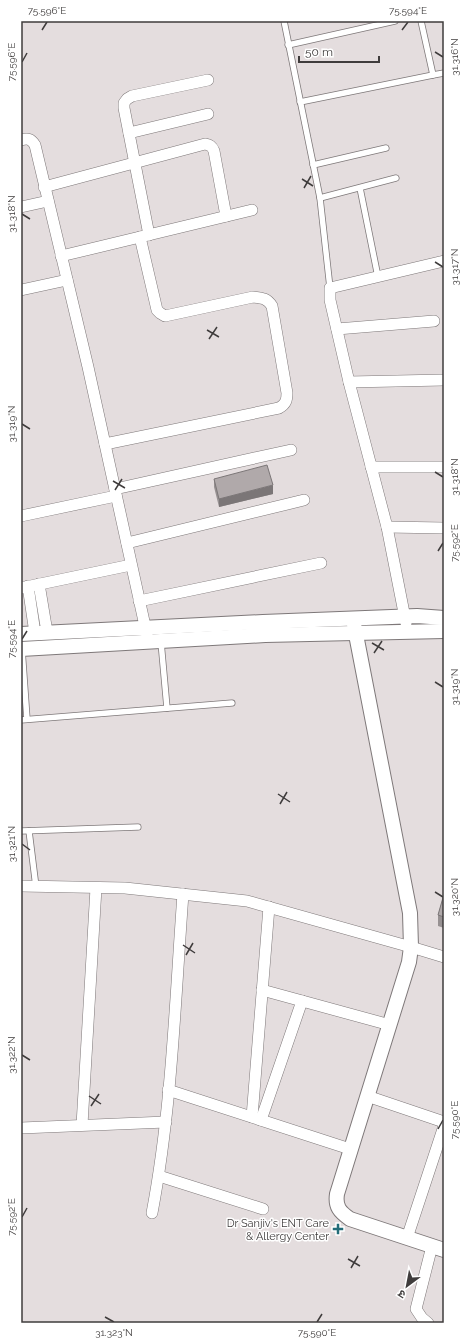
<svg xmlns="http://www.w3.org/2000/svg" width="465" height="1344" viewBox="0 0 465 1344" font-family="Raleway,'Noto Sans Devanagari',sans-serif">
  <rect width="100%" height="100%" fill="#e4ddde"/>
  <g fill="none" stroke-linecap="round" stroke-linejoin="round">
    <defs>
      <g id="service">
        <polyline points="284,21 320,198 330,288"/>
        <polyline points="421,21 433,75 444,73"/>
        <polyline points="288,45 395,21"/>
        <polyline points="300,102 433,75"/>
        <polyline points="313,165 386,148"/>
        <polyline points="360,188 378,277"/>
        <polyline points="320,198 396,178"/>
        <polyline points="161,642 167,708"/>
        <polyline points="22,649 27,719"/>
        <polyline points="21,720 232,703"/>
        <polyline points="21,831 138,827"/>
        <polyline points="29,831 36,887"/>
      </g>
      <g id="minor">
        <polyline points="129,133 208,114"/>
        <path d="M21,140C28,138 31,139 35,145L88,367L147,635"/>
        <path d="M44,187L205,144C210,145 212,146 214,151L226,216"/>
        <polyline points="21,207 48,201"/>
        <polyline points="149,235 124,108 124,103 127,99 132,96 208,80"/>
        <polyline points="61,256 252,210"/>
        <polyline points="21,290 67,280"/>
        <polyline points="337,329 434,321"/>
        <polyline points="349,382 444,380"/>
        <path d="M105,444L279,408C286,404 287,400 287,393L272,306C267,298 262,298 253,297L165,316L160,313L157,310L140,237"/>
        <polyline points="371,467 444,467"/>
        <polyline points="115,489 291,450"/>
        <polyline points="21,516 116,496"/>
        <polyline points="387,527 444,528"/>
        <polyline points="127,543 304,500"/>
        <polyline points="39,584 47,632"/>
        <polyline points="28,586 35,633"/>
        <polyline points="21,588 131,565"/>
        <polyline points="139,601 321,563"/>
        <polyline points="406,623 387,527 349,382 330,300 330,288 444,261"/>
        <polyline points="21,886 125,888 247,901 411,947 444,957"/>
        <polyline points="262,990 390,1025"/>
        <polyline points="168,1090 350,1149"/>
        <polyline points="367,1096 444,1122"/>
        <polyline points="252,1117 269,907"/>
        <polyline points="261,1120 302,1001"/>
        <polyline points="82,1125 96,888"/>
        <polyline points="21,1128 166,1122"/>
        <polyline points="159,1176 263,1209"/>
        <path d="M152,1213C172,1108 175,1001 183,894"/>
        <polyline points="407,1238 444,1126"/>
        <polyline points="428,1323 422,1318 416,1309 432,1246"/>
      </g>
      <g id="tertiary">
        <path d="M353,619L410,913L411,947L409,962L337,1194C335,1207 340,1212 350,1219L444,1250"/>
        <polyline points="21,634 263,622 417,616 444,618"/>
        <polyline points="21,649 265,635 444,631"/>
      </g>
    </defs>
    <!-- service casing -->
    <use href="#service" stroke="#7e7879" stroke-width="7"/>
    <!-- minor casing -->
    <use href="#minor" stroke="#7e7879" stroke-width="12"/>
    <!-- tertiary casing -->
    <use href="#tertiary" stroke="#7e7879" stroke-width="16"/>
    <!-- service -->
    <use href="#service" stroke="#fff" stroke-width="5.5"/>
    <!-- minor -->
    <use href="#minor" stroke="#fff" stroke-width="11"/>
    <!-- tertiary -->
    <use href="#tertiary" stroke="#fff" stroke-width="14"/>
  </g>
  <!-- wall -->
  <g fill="#979192">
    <polygon points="214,479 273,494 219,507 214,487"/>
    <polygon points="444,894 444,928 438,926 438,915"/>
  </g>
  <!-- shaded-wall -->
  <polygon fill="#7b7677" points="273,485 273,494 219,507 219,499"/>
  <!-- building -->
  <g fill="#b0a9aa" stroke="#7b7677">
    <polygon points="267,465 273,485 219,499 214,479"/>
    <polygon points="444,894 444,917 438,915"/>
  </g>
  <!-- ticks -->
  <path fill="none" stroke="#3f3c3c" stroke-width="1.5" d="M42,30L47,22M402,30L408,22M435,52L443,57M22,62L27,53M302,179L313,186M304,188L311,176M22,214L30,219M435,262L443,267M207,330L219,337M209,339L217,327M22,424L30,429M435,472L443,477M113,481L125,488M115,490L122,479M438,551L443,543M22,639L27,631M372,643L384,650M374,653L382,641M435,682L443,687M278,794L290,802M280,804L287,792M22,844L30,850M435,892L443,897M183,945L195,953M186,955L193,943M22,1055L30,1060M89,1096L101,1104M91,1106L99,1094M438,1129L443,1120M22,1217L27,1208M348,1259L360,1266M351,1268L358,1256M105,1317L114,1322M317,1322L322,1314"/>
  <!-- markers -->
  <path fill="#236c78" stroke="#fff" stroke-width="1.5" d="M336 1223h4v4h4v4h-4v4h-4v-4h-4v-4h4z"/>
  <g text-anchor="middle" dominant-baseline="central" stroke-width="3" stroke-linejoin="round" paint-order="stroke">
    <!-- poi labels -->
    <g font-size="11" fill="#3f3c3c" stroke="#fff" text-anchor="end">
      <text x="329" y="1223">Dr Sanjiv's ENT Care<tspan x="329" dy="13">&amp; Allergy Center</tspan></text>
    </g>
  </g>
  <!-- border -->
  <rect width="465" height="1344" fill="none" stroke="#ffffff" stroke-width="44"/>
  <!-- north arrow -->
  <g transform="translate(407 1286) rotate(212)" stroke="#ffffff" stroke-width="3" paint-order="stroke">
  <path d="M0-3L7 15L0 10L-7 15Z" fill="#3f3c3c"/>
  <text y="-6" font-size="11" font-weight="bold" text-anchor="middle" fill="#3f3c3c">उ</text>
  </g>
  <!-- scale -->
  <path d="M299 56v6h80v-6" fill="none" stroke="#3f3c3c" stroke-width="2"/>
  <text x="305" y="56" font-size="12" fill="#3f3c3c" stroke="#ffffff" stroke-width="3" paint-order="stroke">50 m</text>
  <rect x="22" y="22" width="421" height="1300" fill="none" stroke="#3f3c3c" stroke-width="1.5"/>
  <g font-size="10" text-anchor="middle" fill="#3f3c3c">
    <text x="47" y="14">75.596°E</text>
    <text x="408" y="14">75.594°E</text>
    <text transform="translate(454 57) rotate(-90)" y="4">31.316°N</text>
    <text transform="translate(11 62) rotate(-90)" y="4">75.596°E</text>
    <text transform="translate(11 214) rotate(-90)" y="4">31.318°N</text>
    <text transform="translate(454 267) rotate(-90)" y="4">31.317°N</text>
    <text transform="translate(11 424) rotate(-90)" y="4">31.319°N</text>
    <text transform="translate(454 477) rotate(-90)" y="4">31.318°N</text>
    <text transform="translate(454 543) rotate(-90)" y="4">75.592°E</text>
    <text transform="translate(11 639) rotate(-90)" y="4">75.594°E</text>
    <text transform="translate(454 687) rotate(-90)" y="4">31.319°N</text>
    <text transform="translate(11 844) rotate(-90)" y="4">31.321°N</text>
    <text transform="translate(454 897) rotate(-90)" y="4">31.320°N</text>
    <text transform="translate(11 1055) rotate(-90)" y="4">31.322°N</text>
    <text transform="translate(454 1120) rotate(-90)" y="4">75.590°E</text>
    <text transform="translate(11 1217) rotate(-90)" y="4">75.592°E</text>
    <text x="114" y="1336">31.323°N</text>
    <text x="317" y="1336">75.590°E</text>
  </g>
</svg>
